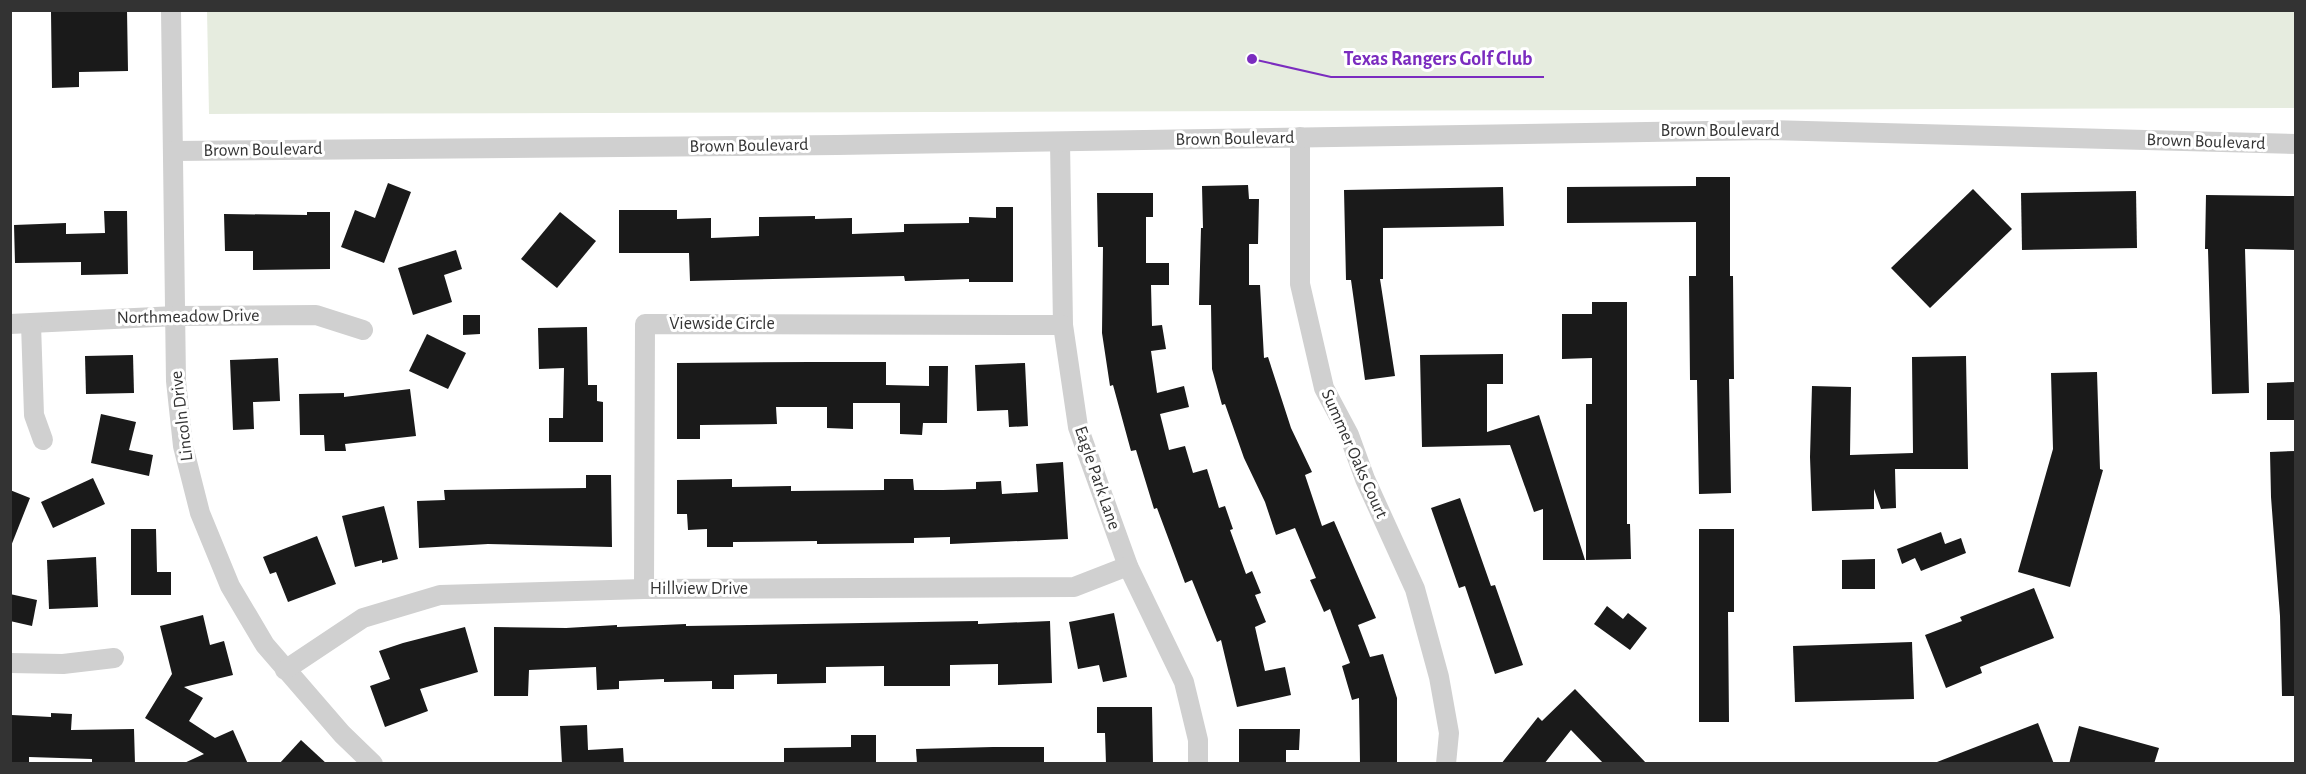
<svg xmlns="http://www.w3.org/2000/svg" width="2306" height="774" viewBox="0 0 2306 774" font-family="'Alegreya Sans',sans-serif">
  <rect width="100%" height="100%" fill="#fff"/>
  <!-- green -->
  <polygon fill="#e6ecdf" points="2295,10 2295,108 209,114 207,10"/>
  <!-- building -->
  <g fill="#1a1a1a">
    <polygon points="117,10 127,10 128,71 79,72 79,87 52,88 51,12"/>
    <polygon points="1696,177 1730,177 1730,276 1733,276 1734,379 1729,379 1731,493 1699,494 1697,380 1690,380 1689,276 1696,276 1696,222 1567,223 1567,187 1696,186"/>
    <polygon points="388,183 411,192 384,263 341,247 355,210 375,218"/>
    <polygon points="1248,185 1249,199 1259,199 1258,244 1249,244 1249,285 1260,285 1264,358 1268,357 1291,428 1312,472 1305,475 1322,526 1334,521 1376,618 1358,625 1370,657 1383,654 1397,698 1397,764 1360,764 1359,698 1352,700 1342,666 1350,663 1330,609 1324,612 1310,580 1316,578 1295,528 1276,535 1265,502 1244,458 1225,404 1222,405 1212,369 1211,305 1199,305 1201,228 1203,228 1202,186"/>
    <polygon points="1503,187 1504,226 1383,228 1383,279 1380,279 1395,376 1365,380 1351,280 1346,280 1344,190"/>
    <polygon points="1973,189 2012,229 1930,308 1891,268"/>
    <polygon points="2136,191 2137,248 2022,250 2021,193"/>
    <polygon points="1097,193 1153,193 1153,217 1146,217 1146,263 1169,263 1169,285 1151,285 1152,326 1162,325 1166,349 1151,351 1157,393 1184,386 1189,407 1160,414 1169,450 1185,446 1193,473 1207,469 1219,508 1225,506 1233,529 1230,530 1246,574 1252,571 1261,593 1255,595 1266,622 1255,627 1265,671 1285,667 1291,695 1237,707 1221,640 1217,642 1192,580 1185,583 1157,508 1154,509 1136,450 1131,451 1113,385 1110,386 1102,333 1103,247 1098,247"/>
    <polygon points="2206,195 2295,196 2295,250 2245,249 2249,393 2212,394 2208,249 2205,249"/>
    <polygon points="996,207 1013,207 1013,282 969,282 969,279 905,281 904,276 690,281 689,253 619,253 619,210 677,210 677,219 711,218 711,238 759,236 759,217 815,216 815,219 852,218 852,234 904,232 904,224 969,223 969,217 996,218"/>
    <polygon points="104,211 127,211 128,274 81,275 81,262 15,263 14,225 66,223 66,234 105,233"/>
    <polygon points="307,212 330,212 330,269 253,270 253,251 225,251 224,214 307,215"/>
    <polygon points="560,212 596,241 557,288 521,259"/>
    <polygon points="456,250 462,269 444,275 452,302 413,315 398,268"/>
    <polygon points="1592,302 1627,302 1627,524 1630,524 1631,559 1586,560 1586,404 1592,404 1592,358 1562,359 1562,314 1592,314"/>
    <polygon points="463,315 480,315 480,334 463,335"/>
    <polygon points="587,327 588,385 597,385 597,401 603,402 603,442 549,442 549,418 563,418 564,368 539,369 538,328"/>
    <polygon points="427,334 466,353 448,389 409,371"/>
    <polygon points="1503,354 1503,384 1487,384 1487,432 1539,415 1585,560 1543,560 1543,509 1534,512 1510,445 1422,447 1420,355"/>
    <polygon points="133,355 134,393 86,394 85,356"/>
    <polygon points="1966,356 1968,469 1895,469 1896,508 1881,509 1874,489 1874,509 1812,511 1810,457 1812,386 1851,387 1850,455 1913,453 1912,357"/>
    <polygon points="278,358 280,401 253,402 254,429 233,430 230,360"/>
    <polygon points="811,362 886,362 886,385 929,386 929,366 948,366 947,423 923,423 922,435 900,434 900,403 853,403 853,429 827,428 827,407 776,407 777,424 700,425 700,439 677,439 677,363"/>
    <polygon points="1025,363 1028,426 1009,427 1008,410 977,411 975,365"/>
    <polygon points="2097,372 2100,469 2103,470 2070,587 2018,572 2053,449 2051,373"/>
    <polygon points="2295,382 2295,420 2267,420 2267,383"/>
    <polygon points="410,389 416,436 345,444 346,451 325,451 324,435 300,435 299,394 344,393 344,397"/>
    <polygon points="101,414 136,422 129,450 153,455 149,476 91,463"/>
    <polygon points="2295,451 2295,696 2282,696 2280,616 2271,497 2270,452"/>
    <polygon points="1063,462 1068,539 950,544 950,537 914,538 914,543 817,544 817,541 733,542 733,547 707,547 707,529 688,530 687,514 677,514 677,480 732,479 732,487 791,486 791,491 884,490 884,479 913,479 914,490 943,490 976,489 976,482 1001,481 1002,494 1038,492 1036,464"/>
    <polygon points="586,475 611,475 612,547 488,544 419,548 417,501 445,500 444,490 586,488"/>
    <polygon points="93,478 105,504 53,528 41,502"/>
    <polygon points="10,490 30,498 11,546 10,546"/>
    <polygon points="1460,498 1491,586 1495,585 1523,665 1495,674 1465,586 1459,588 1431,508"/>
    <polygon points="384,506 398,559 382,563 382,560 355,567 342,516"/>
    <polygon points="131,529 156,529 157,572 171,572 171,595 131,595"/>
    <polygon points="1699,529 1734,529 1734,612 1728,612 1729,722 1699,722"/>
    <polygon points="1941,532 1945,544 1961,538 1966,553 1921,571 1915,558 1902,564 1897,549"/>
    <polygon points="317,536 336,584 288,602 276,572 270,574 263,557"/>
    <polygon points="96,557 98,607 49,609 47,560"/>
    <polygon points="1875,559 1875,589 1842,589 1842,560"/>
    <polygon points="2034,588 2054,638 1980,667 1982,673 1946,688 1925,635 1962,621 1960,617"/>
    <polygon points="10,594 37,600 32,626 10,621"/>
    <polygon points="1607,606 1623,619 1628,613 1647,628 1630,650 1594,624"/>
    <polygon points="1114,613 1127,677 1103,682 1099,665 1078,669 1069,622"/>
    <polygon points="203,615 210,645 224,641 233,675 184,687 203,698 189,721 215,738 233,730 248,764 182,764 204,754 145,718 172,674 160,626"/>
    <polygon points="978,621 978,624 1050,621 1052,683 998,685 998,664 950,665 950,686 884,686 884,666 826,667 826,683 777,684 777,674 734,675 734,689 712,689 712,681 664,682 664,679 619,681 619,689 597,690 596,667 529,670 528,696 494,696 494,627 566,628 617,625 617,627 686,624 686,626"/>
    <polygon points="465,627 478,672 420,689 428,711 385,727 370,686 390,679 379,651 403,643"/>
    <polygon points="1912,642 1914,699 1795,702 1793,646"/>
    <polygon points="1575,689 1647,764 1604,764 1571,730 1544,764 1501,764 1538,717 1542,721"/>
    <polygon points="1097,707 1152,707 1153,764 1106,764 1105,733 1097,733"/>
    <polygon points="51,713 72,714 71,730 134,729 135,764 92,764 92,759 29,757 29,764 10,764 12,715 51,717"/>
    <polygon points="2038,723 2054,764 1937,764 1937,762"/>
    <polygon points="587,725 588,750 623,748 624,764 562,764 560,726"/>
    <polygon points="2079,726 2159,748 2154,764 2069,764"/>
    <polygon points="1239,729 1300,729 1299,750 1286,750 1286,764 1239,764"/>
    <polygon points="851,735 876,735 876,764 784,764 784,748 851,747"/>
    <polygon points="301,740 327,764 279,764"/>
    <polygon points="993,747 1044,747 1044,764 917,764 916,749"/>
  </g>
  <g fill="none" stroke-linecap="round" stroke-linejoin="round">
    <!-- minor -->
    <g stroke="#d0d0d0" stroke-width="20">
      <polyline points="171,10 176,381 183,446 200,513 230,586 265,645 342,734 373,764"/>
      <polyline points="1300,137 1300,284 1324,388 1349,435 1365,479 1415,589 1439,677 1449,733 1446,764"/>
      <polyline points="1060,142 1063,325 1078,427 1128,566 1184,682 1198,740 1198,764"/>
      <polyline points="173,151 837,145 1770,130 2296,144"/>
      <polyline points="10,324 176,316 316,315 363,330"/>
      <polyline points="31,324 34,415 43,440"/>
      <polyline points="644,589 645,324 1063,325"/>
      <polyline points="10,663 63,664 114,658"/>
      <polyline points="285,670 363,618 440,595 644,589 1074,587 1128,566"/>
    </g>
  </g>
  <g text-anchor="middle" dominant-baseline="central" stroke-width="6" stroke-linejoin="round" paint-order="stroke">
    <!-- street labels -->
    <g font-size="18" fill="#333" stroke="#fff">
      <text x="1720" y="131">Brown Boulevard</text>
      <text transform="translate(1235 139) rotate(-1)">Brown Boulevard</text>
      <text transform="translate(2206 142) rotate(2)">Brown Boulevard</text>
      <text transform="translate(749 146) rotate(-1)">Brown Boulevard</text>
      <text transform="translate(263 150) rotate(-1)">Brown Boulevard</text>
      <text transform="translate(188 317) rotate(-1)">Northmeadow Drive</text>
      <text x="722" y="324">Viewside Circle</text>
      <text transform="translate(182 416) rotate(-97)">Lincoln Drive</text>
      <text transform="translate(1354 454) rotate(66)">Summer Oaks Court</text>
      <text transform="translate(1097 478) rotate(71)">Eagle Park Lane</text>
      <text x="699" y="589">Hillview Drive</text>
    </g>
  </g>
  <!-- callouts -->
  <path fill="none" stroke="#7b2cbf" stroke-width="2" d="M1252 59L1331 77H1544"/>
  <circle fill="#7b2cbf" stroke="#fff" stroke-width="2" cx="1252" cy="59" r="6"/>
  <g font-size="20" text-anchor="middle" font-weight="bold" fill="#7b2cbf" stroke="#fff" stroke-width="6" stroke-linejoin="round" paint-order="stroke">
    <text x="1438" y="65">Texas Rangers Golf Club</text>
  </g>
  <!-- border -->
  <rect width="2306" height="774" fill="none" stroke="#333333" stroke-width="24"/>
</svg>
